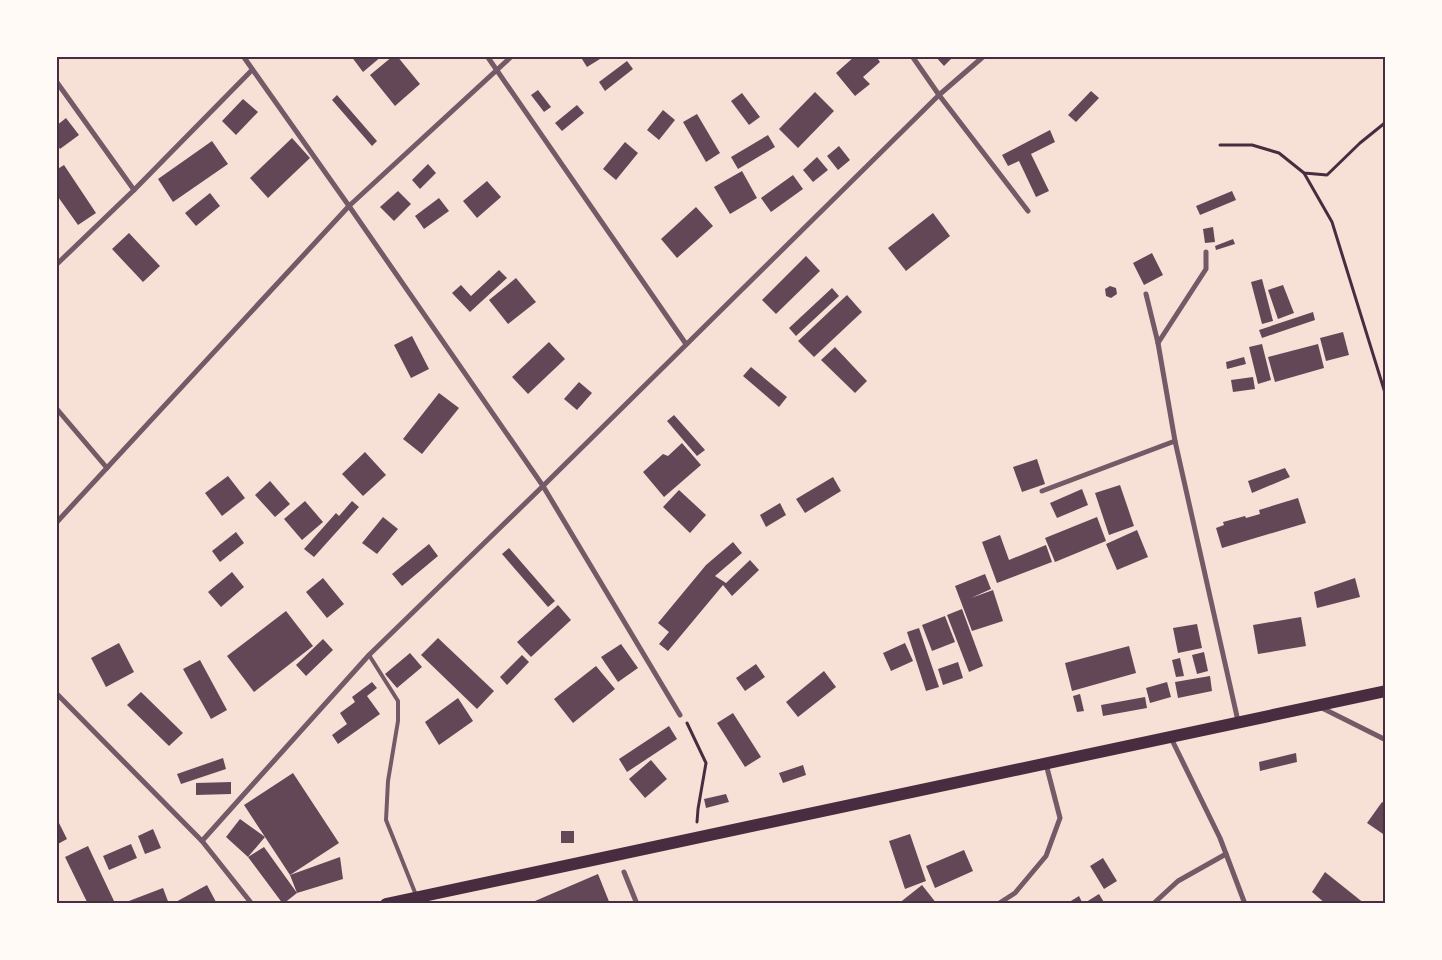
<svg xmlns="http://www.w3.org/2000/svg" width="1442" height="960" viewBox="0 0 1442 960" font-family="'Asap Condensed',sans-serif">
  <rect width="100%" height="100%" fill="#f7e1d7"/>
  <!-- building -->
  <g fill="#644757">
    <polygon points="351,56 382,56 363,72"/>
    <polygon points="393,56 397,56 420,84 395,106 370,75"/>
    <polygon points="580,56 599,56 600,59 587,67"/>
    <polygon points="855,56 876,56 880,62 863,77 870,84 855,96 836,73"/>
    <polygon points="935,56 954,56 944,66"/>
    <polygon points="627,61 633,69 605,91 599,82"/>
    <polygon points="538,90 551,107 544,112 531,95"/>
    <polygon points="1091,91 1099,98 1076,122 1068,115"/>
    <polygon points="815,92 834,111 798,148 779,129"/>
    <polygon points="742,93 760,117 749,125 731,101"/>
    <polygon points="337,95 377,141 372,146 332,100"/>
    <polygon points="243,99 258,112 236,135 222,121"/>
    <polygon points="577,105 584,113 562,131 555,123"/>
    <polygon points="663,110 675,120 659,140 647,130"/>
    <polygon points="697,114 720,153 706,162 683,122"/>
    <polygon points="66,118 79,135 60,149 56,143 56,126"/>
    <polygon points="1050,130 1055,142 1031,154 1049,191 1036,197 1019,161 1008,166 1002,155"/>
    <polygon points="768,135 775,147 738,169 731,157"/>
    <polygon points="292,138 310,158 268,198 250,178"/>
    <polygon points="212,141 228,164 173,202 158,179"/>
    <polygon points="625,142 638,153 616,180 603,169"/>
    <polygon points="839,146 850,160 838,170 827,156"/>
    <polygon points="817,157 828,170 813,182 803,170"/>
    <polygon points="428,164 436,173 420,189 412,180"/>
    <polygon points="64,165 96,213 78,225 56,194 56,170"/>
    <polygon points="742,171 757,198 730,214 714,187"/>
    <polygon points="793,175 803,189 771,212 761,198"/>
    <polygon points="487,181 501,197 477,218 463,201"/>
    <polygon points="398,191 411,204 394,221 380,207"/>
    <polygon points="1232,191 1236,200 1200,215 1196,206"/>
    <polygon points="210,193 220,206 196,226 185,213"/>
    <polygon points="439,198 449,211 424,229 415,216"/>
    <polygon points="696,207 713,226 677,258 661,239"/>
    <polygon points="933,213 950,236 906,271 888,248"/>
    <polygon points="1213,227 1215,242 1205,243 1203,229"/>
    <polygon points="129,233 160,266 143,282 112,249"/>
    <polygon points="1233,239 1235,244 1216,250 1215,246"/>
    <polygon points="1152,253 1163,275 1144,285 1133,263"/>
    <polygon points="806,256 820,271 776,314 762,300"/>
    <polygon points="499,270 507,278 470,312 452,293 461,285 471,296"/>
    <polygon points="516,278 536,302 508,324 489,300"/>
    <polygon points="1262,279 1273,321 1262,324 1251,282"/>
    <polygon points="1283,285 1294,313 1278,319 1268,290"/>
    <polygon points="1110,286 1116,288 1117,294 1111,298 1106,296 1105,289"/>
    <polygon points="832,288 839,296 796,336 789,328"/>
    <polygon points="847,295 862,312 814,357 798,341"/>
    <polygon points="1313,312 1315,320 1262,338 1259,330"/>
    <polygon points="1343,332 1349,355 1326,361 1320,338"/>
    <polygon points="412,336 429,369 411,378 394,345"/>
    <polygon points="549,342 565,359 528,394 512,377"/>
    <polygon points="1262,344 1271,380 1258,384 1249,347"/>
    <polygon points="1318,344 1324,368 1275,382 1268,357"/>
    <polygon points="835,347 867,381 855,393 821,360"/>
    <polygon points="1244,357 1246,364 1227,369 1226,362"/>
    <polygon points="751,367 787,397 779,407 743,376"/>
    <polygon points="1253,377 1255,389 1233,392 1231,380"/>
    <polygon points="579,382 592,393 577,410 564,399"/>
    <polygon points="439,393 459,408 422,454 403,439"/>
    <polygon points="674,415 705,450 697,456 667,421"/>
    <polygon points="682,443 701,465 664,497 643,472 663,454 668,456"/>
    <polygon points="365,452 386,475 363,496 342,474"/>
    <polygon points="1037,459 1045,484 1022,492 1013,467"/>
    <polygon points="1285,468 1290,477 1252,493 1248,481"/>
    <polygon points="228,476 245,498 222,516 205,493"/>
    <polygon points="833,477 841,491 805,513 796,499"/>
    <polygon points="270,481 290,504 275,517 255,495"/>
    <polygon points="1120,485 1134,526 1109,535 1095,493"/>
    <polygon points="1082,489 1088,505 1057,518 1050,503"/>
    <polygon points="679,490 706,515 690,533 663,507"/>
    <polygon points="1298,498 1306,523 1222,548 1216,528 1224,525 1223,522 1245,516 1246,518 1260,514 1259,510"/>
    <polygon points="305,501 323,522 302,540 284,519"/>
    <polygon points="352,501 359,507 314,557 304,549 336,513 339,516"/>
    <polygon points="780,503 786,515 766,527 760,515"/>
    <polygon points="383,517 398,529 377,554 362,543"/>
    <polygon points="1097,517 1106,541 1055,562 1045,538"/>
    <polygon points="1137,530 1148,557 1117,570 1106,544"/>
    <polygon points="236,532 244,543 220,562 212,551"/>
    <polygon points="1000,535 1009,560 1046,545 1052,562 997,583 982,542"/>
    <polygon points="733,542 742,553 715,576 726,583 750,560 759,570 732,596 723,585 668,651 659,644 669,632 658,623 706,565"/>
    <polygon points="429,544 438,556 402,586 392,574"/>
    <polygon points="509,548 555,601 548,607 502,554"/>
    <polygon points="232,572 244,587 221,607 208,592"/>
    <polygon points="985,574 991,589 971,598 993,590 1003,621 972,631 955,586"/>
    <polygon points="323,578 344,604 327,618 306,592"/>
    <polygon points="1355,578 1360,597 1317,608 1314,592"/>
    <polygon points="558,605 571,620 531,657 517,642"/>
    <polygon points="962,609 983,666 969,672 947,615"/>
    <polygon points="286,611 313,646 254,692 227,656"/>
    <polygon points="945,616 955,642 932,651 922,625"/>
    <polygon points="1301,617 1306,646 1258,654 1253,625"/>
    <polygon points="1197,624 1202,648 1178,653 1173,628"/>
    <polygon points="919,628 939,687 926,691 907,632"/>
    <polygon points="438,638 494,691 477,709 421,655"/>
    <polygon points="323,639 333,650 306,676 296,665"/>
    <polygon points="119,643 134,672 106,687 91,658"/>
    <polygon points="905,643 913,661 891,671 883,653"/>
    <polygon points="621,644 638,668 618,682 601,657"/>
    <polygon points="1129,646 1136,673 1072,691 1065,663"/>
    <polygon points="1204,652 1208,671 1197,674 1192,655"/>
    <polygon points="410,653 422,667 397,688 385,674"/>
    <polygon points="522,655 529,662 507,685 500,677"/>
    <polygon points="1180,658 1184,676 1176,677 1172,660"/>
    <polygon points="200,660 227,710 211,719 183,669"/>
    <polygon points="958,662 963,678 943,685 938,669"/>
    <polygon points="756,664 765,677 745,691 736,678"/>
    <polygon points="596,666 615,689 573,723 554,699"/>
    <polygon points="824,671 836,687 798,717 786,702"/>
    <polygon points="1210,676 1212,691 1178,698 1175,682"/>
    <polygon points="372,682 377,688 367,696 380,714 338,744 332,735 347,724 340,713 355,702 352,697"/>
    <polygon points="1167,682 1171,697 1150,703 1146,688"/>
    <polygon points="141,692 183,733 169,746 127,705"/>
    <polygon points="1080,694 1084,711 1077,712 1073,696"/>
    <polygon points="1145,697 1147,708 1103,716 1101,705"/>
    <polygon points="458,698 473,721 439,745 425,722"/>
    <polygon points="733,713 761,757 745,767 717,723"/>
    <polygon points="669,726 677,739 627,772 619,759"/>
    <polygon points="1296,753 1297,762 1260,771 1259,762"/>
    <polygon points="223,758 226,769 181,784 177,774"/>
    <polygon points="651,760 667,779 645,798 629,779"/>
    <polygon points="803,765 806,775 783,783 779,773"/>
    <polygon points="293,773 339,843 290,875 244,805"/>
    <polygon points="231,782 231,794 196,795 196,783"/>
    <polygon points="726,794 729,802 706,808 704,799"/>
    <polygon points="1382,802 1386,804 1386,836 1367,823"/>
    <polygon points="56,817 67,839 56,845"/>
    <polygon points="240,819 265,837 248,857 226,837"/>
    <polygon points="153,829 161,848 145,854 138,836"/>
    <rect x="561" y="831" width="13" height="12"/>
    <polygon points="910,834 926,881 905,889 889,841"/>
    <polygon points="131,844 137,858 109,870 103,856"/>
    <polygon points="88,846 114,901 109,904 88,904 65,857"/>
    <polygon points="264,847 297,893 290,875 340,857 343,879 297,893 283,904 248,857"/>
    <polygon points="964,850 973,871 935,888 926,866"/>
    <polygon points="1103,858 1117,881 1104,889 1090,866"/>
    <polygon points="1325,872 1365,904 1326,904 1312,892"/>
    <polygon points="598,874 610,904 536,904 535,901"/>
    <polygon points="207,885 216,902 212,904 172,904"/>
    <polygon points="922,885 937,904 898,904"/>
    <polygon points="163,888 169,904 121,904"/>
    <polygon points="1099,894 1105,904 1083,904"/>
    <polygon points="1079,896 1083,904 1066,904"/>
  </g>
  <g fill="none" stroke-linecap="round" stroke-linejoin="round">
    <!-- path -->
    <g stroke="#4a2c40" stroke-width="3">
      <polyline points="1220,145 1252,145 1279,153 1304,173 1327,175 1360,143 1386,122"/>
      <polyline points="1304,173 1332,222 1386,396"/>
      <polyline points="687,723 706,763 698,809 697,822"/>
    </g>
    <!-- service -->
    <polyline stroke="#755966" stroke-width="4" points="369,655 398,701 398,721 388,781 386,820 416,895"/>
    <!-- minor -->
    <g stroke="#755966" stroke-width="5">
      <polyline points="243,56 349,206 543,486 680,715"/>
      <polyline points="487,56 686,344"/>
      <polyline points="912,56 939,95 1028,211"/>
      <polyline points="56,81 134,190"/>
      <polyline points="56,265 134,190 252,70"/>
      <polyline points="1146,294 1158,343 1175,441"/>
      <polyline points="1158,343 1206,269 1206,252"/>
      <polyline points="56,408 107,468"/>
      <polyline points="1042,491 1175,441 1238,721"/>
      <polyline points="56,523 349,206 512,56"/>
      <polyline points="56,693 202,841 252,904"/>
      <polyline points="1320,707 1386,740"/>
      <polyline points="1171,738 1220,838 1245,904"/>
      <polyline points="202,841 369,655 543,486 939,95 984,56"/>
      <polyline points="624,872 637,904"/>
      <polyline points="998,904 1015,893 1046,856 1060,818 1046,764"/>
      <polyline points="1153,904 1178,881 1226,854"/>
    </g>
    <!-- primary -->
    <polyline stroke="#4a2c40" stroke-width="12" points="386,904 1386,691"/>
  </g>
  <!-- border -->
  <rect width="1442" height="960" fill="none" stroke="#fffaf5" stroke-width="115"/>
  <rect x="58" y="58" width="1326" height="844" fill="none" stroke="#4a2c40" stroke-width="2"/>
</svg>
